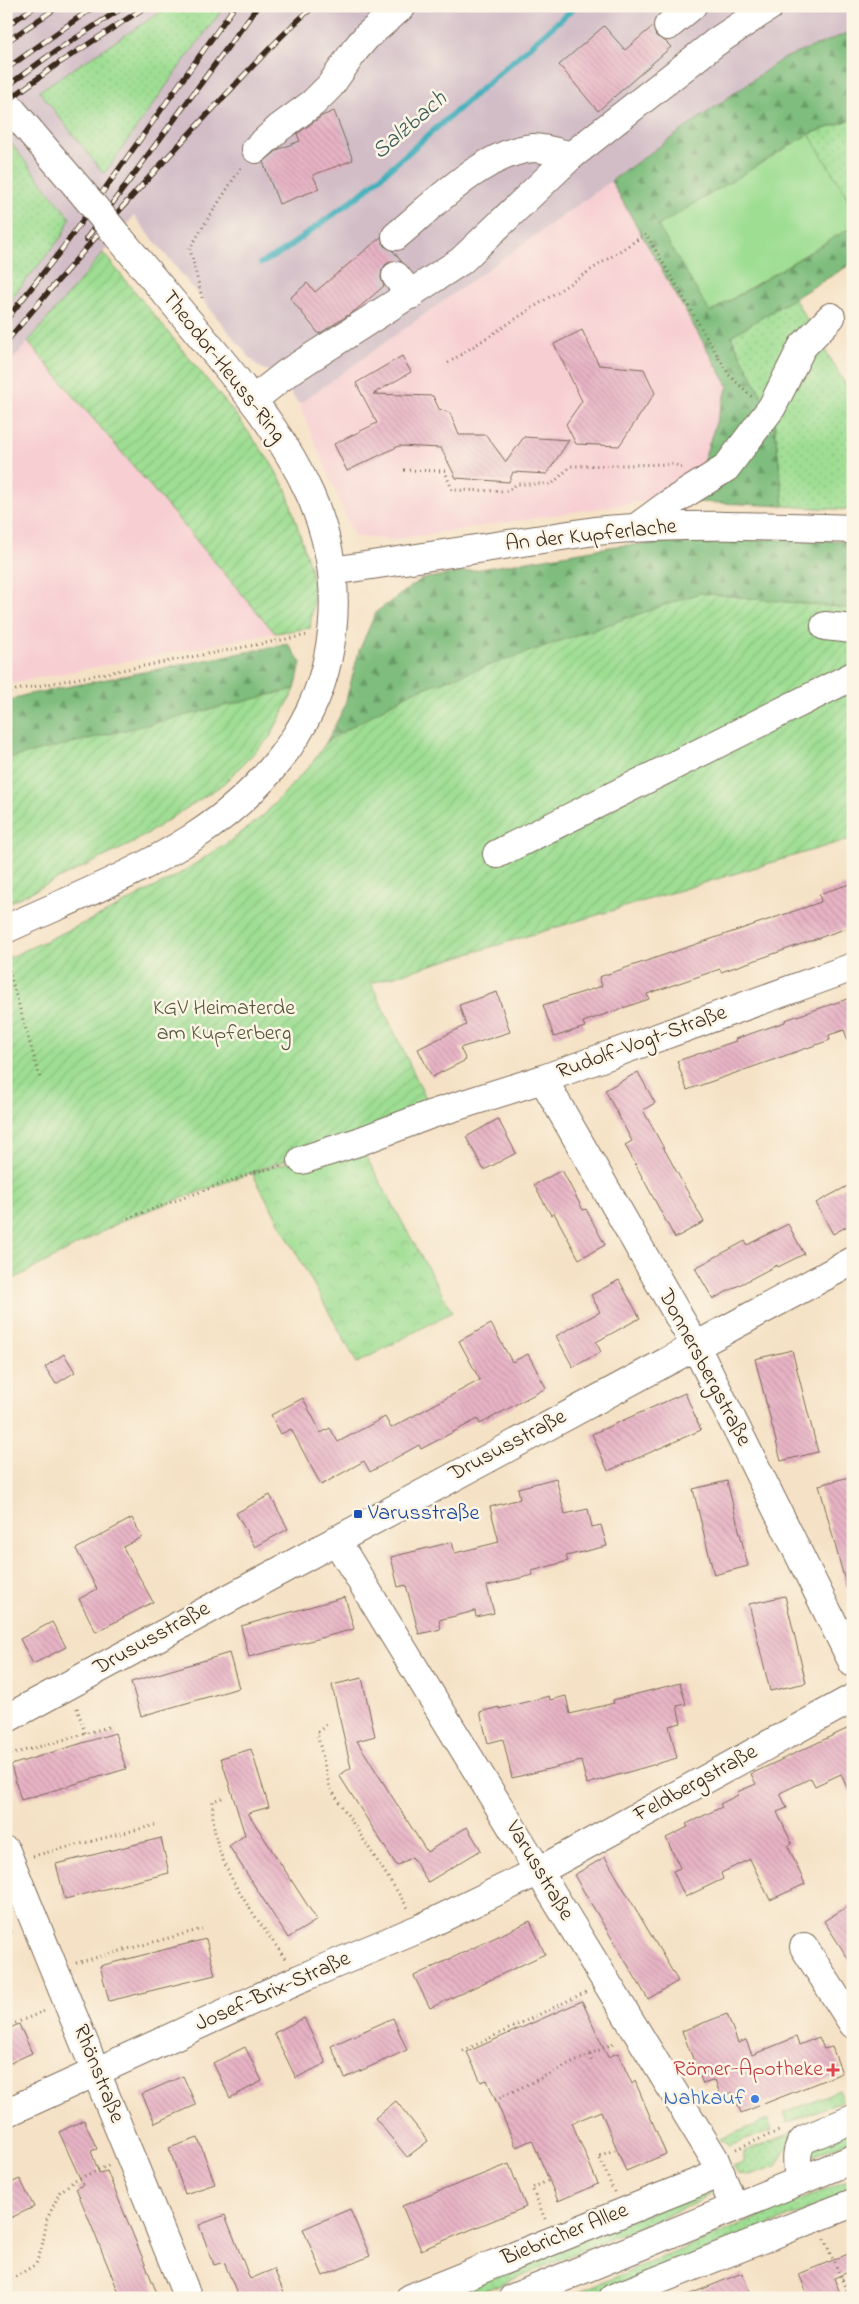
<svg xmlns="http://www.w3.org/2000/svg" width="859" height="2304" viewBox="0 0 859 2304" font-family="'Indie Flower',sans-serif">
  <defs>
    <pattern id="grass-dots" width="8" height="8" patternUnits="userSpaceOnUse" patternTransform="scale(1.25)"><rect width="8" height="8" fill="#9ede93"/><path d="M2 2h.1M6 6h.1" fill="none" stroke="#89bf7e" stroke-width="1.8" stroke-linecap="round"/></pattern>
    <pattern id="forest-firs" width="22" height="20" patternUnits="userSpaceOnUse" patternTransform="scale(1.25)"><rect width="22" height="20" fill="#7ebd7d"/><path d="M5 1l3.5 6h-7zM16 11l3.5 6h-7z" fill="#689a66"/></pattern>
    <pattern id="park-crowns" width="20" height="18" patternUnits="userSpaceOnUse" patternTransform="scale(1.25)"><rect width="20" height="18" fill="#9ede93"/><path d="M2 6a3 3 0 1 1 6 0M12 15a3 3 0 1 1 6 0" fill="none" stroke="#89bf7e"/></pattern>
    <pattern id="garden-furrows" width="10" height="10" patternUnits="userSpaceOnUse" patternTransform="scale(1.25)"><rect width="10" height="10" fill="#9ede93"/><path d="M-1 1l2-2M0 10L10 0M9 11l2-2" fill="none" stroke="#89bf7e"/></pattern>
    <pattern id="building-back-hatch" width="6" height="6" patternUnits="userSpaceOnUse" patternTransform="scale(1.25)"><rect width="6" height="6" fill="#e7b3c5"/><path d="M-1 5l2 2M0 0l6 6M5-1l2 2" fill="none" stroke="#c79aa9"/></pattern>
  </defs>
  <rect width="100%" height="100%" fill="#fcf5e5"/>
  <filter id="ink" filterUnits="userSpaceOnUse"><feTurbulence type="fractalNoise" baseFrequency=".02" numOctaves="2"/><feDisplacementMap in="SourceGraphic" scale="10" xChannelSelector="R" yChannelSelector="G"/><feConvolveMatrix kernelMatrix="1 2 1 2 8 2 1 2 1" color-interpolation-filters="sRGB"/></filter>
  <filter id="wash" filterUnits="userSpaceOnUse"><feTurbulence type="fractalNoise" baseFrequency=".0096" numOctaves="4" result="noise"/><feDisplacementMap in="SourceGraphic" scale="20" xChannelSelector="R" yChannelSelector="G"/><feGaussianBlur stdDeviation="1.12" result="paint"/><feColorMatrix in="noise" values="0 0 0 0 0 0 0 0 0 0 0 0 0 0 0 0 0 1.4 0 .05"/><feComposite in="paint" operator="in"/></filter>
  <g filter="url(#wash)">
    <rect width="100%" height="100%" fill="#f5e2c6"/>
    <!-- built -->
    <g fill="#f7cfd3">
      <polygon points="611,181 728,386 700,471 652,500 391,540 354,536 299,404"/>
      <polygon points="28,342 275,633 6,684 6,368"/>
    </g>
    <!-- industrial -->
    <polygon fill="#d2bdc7" points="20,6 853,6 853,31 782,59 299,404 289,391 293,381 259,367 251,359 134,216 6,368 6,15"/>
    <!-- grass -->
    <g fill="url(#grass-dots)" stroke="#6c8458">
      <polygon points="170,6 225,6 178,69 104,174 39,91"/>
      <polygon points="853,119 853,207 809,134"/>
      <polygon points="6,137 70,218 63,235 6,305"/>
      <polygon points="794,298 853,397 853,510 784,506 774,420 731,336"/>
      <polygon points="839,2090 843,2100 788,2123 784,2113"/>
      <polygon points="768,2120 772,2130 730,2146 720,2139"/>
      <polygon points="853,2123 853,2139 806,2159 802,2154"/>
      <polygon points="796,2131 776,2166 750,2175 738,2174 733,2167 743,2163 743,2153"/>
      <polygon points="853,2178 853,2191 590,2298 579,2298 577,2293"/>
      <polygon points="712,2188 712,2192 696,2203 467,2298 449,2298 447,2291"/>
    </g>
    <!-- forest -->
    <g fill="url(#forest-firs)" stroke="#5c744e">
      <polygon points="853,31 853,119 809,134 658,226 711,312 853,226 853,263 731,336 774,420 784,506 652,500 700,471 728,386 611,181 782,59"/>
      <polygon points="730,538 853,541 853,609 700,593 412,692 327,741 344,708 359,651 376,612 422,579 616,546"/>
      <polygon points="288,644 301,663 295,689 6,759 6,702 25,695"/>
    </g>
    <!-- park -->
    <polygon fill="url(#park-crowns)" stroke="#6c8458" points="358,1142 452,1312 357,1363 252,1173"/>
    <!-- garden -->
    <g fill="url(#garden-furrows)" stroke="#6c8458">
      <polygon points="103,253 236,415 271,463 286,489 310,567 314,595 310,628 275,633 28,342"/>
      <polygon points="700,593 853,609 853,838 371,983 430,1107 128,1218 6,1283 6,959 106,913 176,876 226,844 263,816 313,762 327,741 412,692"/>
      <polygon points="295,689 270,737 222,785 133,843 6,904 6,759"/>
    </g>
    <!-- pitch -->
    <polygon fill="#9ede93" stroke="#6c8458" points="809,134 853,207 853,226 710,312 658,226"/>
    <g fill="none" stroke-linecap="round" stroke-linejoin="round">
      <!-- stream -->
      <polyline stroke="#3dadba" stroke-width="6" points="261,263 282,252 361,194 576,6"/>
    </g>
    <g id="blocks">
      <!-- building -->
      <g fill="url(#building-back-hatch)">
        <polygon points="604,26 625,50 653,26 656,36 665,41 671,47 598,111 559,65"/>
        <polygon points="334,111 353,160 313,175 319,189 279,204 263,162 279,149 300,141 297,134 322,116"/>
        <polygon points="381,237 384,246 393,251 402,262 393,261 386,264 382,270 381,278 384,286 356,310 319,334 290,298 307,283 315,292"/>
        <polygon points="582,330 599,365 644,369 655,393 619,446 576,444 566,424 582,401 554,344"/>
        <polygon points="402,356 411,372 373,394 433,396 439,409 450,413 459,435 486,435 506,462 524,437 569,440 547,474 513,472 509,482 456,478 441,448 399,446 347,471 334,444 377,423 356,383"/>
        <polygon points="853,883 853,926 756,960 721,972 720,969 647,994 649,999 583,1022 585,1027 554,1037 543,1005 602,986 599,977 821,902 819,894"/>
        <polygon points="497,992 510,1032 460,1048 466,1060 432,1077 418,1049 466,1025 459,1005"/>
        <polygon points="853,997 853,1045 850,1046 844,1030 829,1035 830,1040 687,1090 677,1061 736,1041 735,1039 785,1022 785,1020"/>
        <polygon points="638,1072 655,1103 643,1110 704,1222 675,1238 625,1145 632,1141 605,1090"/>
        <polygon points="498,1119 516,1153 484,1170 466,1137"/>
        <polygon points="562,1170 583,1210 586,1209 605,1245 579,1259 554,1213 551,1215 534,1185"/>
        <polygon points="853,1183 853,1223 833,1234 816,1203"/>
        <polygon points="788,1224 804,1254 778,1267 777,1265 713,1299 695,1268 745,1241 747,1245"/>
        <polygon points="619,1280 640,1318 596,1342 601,1352 573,1367 556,1336 600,1312 591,1295"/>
        <polygon points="491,1324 512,1362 528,1354 546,1388 480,1424 478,1419 421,1449 419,1445 370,1472 364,1461 321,1485 291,1429 281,1434 271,1415 303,1398 321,1433 330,1428 338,1442 385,1417 391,1428 480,1380 459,1341"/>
        <polygon points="792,1350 818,1452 781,1461 755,1359"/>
        <polygon points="64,1354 75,1372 56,1384 45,1367"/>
        <polygon points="685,1393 701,1430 608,1471 592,1434"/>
        <polygon points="853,1476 853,1588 847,1589 819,1485"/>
        <polygon points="556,1478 565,1514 588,1509 592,1527 601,1525 607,1546 566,1556 568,1561 532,1571 533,1575 487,1586 494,1613 476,1617 475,1611 439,1620 441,1629 419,1634 406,1585 398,1587 391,1557 452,1542 455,1553 499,1542 490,1507 520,1499 518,1488"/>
        <polygon points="727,1481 748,1566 714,1575 693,1489"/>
        <polygon points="270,1495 288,1529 255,1547 236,1513"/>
        <polygon points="132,1518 142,1537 123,1547 153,1602 96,1632 79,1599 97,1589 76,1549"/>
        <polygon points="785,1596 806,1683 770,1691 749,1604"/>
        <polygon points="345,1597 354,1629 249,1657 241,1626"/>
        <polygon points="52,1622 66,1647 33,1664 20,1639"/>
        <polygon points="229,1653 239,1688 141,1716 131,1682"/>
        <polygon points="362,1678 375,1736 357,1741 427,1852 467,1827 481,1850 428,1882 412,1857 397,1866 339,1775 351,1768 332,1685"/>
        <polygon points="680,1683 686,1704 677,1706 681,1723 669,1726 677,1758 587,1784 581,1761 512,1778 503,1739 488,1743 480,1712 499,1707 499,1709 549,1696 550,1700 566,1696 570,1714 614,1703 613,1700"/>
        <polygon points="853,1726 853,1801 841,1774 815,1786 811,1778 780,1793 787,1808 777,1812 792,1844 788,1846 805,1884 770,1900 750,1859 721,1873 723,1879 685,1897 673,1871 680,1868 666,1838 688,1827 686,1824 722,1807 720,1804 738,1795 737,1792 756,1784 751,1774"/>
        <polygon points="115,1733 126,1769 21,1800 11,1765"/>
        <polygon points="251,1749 269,1807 248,1813 317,1920 288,1938 229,1846 245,1835 221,1758"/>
        <polygon points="161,1838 169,1873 65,1899 56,1864"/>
        <polygon points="605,1857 678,1981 648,1999 574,1875"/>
        <polygon points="853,1903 853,1966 824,1921"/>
        <polygon points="530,1921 545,1954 430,2008 414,1976"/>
        <polygon points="206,1939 215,1975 109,2001 100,1966"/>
        <polygon points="582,2001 608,2057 618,2053 632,2084 635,2081 666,2154 626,2171 601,2111 572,2123 598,2184 558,2201 532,2140 516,2147 487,2080 481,2082 467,2052"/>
        <polygon points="727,2014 738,2043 746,2040 752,2055 796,2037 799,2045 819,2037 824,2049 832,2047 842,2073 741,2113 733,2092 721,2097 715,2080 703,2084 682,2031"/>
        <polygon points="304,2018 326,2063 296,2078 274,2033"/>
        <polygon points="393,2018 407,2050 345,2078 331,2046"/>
        <polygon points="19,2024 32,2053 6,2065 6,2030"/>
        <polygon points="245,2047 262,2081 230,2098 213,2063"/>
        <polygon points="183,2076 196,2105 155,2123 142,2094"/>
        <polygon points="396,2101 428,2141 407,2157 375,2118"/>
        <polygon points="84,2120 97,2149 91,2151 99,2173 107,2171 159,2298 121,2298 76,2188 83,2185 59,2132"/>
        <polygon points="198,2138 215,2184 185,2194 169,2148"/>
        <polygon points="509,2164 526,2207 421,2250 402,2206"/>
        <polygon points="20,2179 34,2207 6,2220 6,2185"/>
        <polygon points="350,2209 370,2256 323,2276 303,2229"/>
        <polygon points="225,2215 250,2279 274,2269 286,2298 239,2298 224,2262 214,2265 199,2225"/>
        <polygon points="853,2252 853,2270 834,2278 842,2298 809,2298 799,2274"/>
        <polygon points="742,2273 752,2298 683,2298 683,2297"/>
      </g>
    </g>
  </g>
  <g filter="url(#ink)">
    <use href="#blocks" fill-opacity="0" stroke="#7c6a59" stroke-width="1"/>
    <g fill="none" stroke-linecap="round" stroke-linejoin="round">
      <defs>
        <g id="minor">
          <polyline points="668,26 692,6"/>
          <polyline points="256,149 279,128 313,103 330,86 355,50 367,36 402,6"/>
          <path d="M396,236C432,206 484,152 533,148C545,148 560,153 571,156"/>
          <polyline points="396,276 411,295"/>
          <polyline points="253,400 287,373 461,261 571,156 716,42 770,6"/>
          <polyline points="637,527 667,505 726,468 772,407 802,347 831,317"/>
          <path d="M332,571L595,531C681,523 767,526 853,529"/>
          <polyline points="825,626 853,629"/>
          <polyline points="497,854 853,676"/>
          <polyline points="543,1079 695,1345 853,1663"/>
          <polyline points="302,1160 358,1142 429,1115 543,1079 853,967"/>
          <polyline points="336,1540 714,2158 734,2207"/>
          <polyline points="6,1719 853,1261"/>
          <polyline points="6,1851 188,2298"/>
          <polyline points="804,1947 853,2024"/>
          <polyline points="6,2113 299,1979 421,1928 539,1871 853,1698"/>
          <path d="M799,2181C798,2167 793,2149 805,2139L853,2119"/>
          <polyline points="410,2298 721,2173"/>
          <polyline points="613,2298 853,2203"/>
        </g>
        <g id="major">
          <polyline points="6,103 86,197"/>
          <path d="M6,929C69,900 137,874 195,836C258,795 313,732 328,657C354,534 290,444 216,354C183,314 150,275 117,235"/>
          <polyline points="513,2298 853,2159"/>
        </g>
      </defs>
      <!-- minor casing -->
      <use href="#minor" stroke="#7c6a59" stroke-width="30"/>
      <!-- major casing -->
      <use href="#major" stroke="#7c6a59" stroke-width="30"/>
      <!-- path -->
      <g stroke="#7c6a59" stroke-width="3" stroke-dasharray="1 4" stroke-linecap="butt">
        <polyline points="202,298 190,249 202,228 242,166"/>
        <polyline points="448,363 646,234 729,375 752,397"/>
        <polyline points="404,470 445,471 452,490 507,491 517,484 552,484 571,466 674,464 682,468"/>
        <polyline points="6,694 16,690 308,635"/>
        <polyline points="6,961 41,1081"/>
        <polyline points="128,1218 252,1173 281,1166"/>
        <polyline points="77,1708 85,1733"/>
        <polyline points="326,1725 317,1733 330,1788 408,1908"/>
        <polyline points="6,1756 112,1726"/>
        <path d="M222,1798L213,1801C209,1864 253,1911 286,1960"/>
        <polyline points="33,1856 155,1825"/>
        <polyline points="6,1933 15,1933"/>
        <polyline points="76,1963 202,1929"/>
        <polyline points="6,2027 47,2010"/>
        <polyline points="463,2051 586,1992"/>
        <polyline points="589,2055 593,2064"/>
        <polyline points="495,2100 616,2042"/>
        <polyline points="736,2149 781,2130"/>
        <polyline points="614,2192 599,2156 617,2149"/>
        <polyline points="545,2219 532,2188 550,2180"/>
        <polyline points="824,2239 850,2298"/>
        <polyline points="842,2279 853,2275"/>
        <polyline points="6,2280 17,2276 36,2264 42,2247 47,2219 60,2192 75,2180 110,2165"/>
        <polyline points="374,2298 388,2292"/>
      </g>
      <!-- minor -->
      <use href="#minor" stroke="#fff" stroke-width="28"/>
      <!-- major -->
      <use href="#major" stroke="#fff" stroke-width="28"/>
      <defs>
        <g id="rail">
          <polyline points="6,26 36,6"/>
          <polyline points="6,42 59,6"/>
          <polyline points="6,69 95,6"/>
          <polyline points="6,87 47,57 125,6"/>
          <polyline points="6,102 56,65 147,6"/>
          <polyline points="86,239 258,6"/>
          <polyline points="6,320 62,249 235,6"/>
          <path d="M6,342C71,264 138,188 207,115C242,78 276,39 314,6"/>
        </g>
      </defs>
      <!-- rail casing -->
      <use href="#rail" stroke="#3b2a1e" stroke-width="5.5"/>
      <!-- rail -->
      <use href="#rail" stroke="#fcf5e5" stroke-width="4" stroke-dasharray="11" stroke-linecap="butt"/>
      <defs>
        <polyline id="major-bridge" points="86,197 117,235"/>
      </defs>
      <!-- major-bridge casing -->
      <use href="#major-bridge" stroke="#7c6a59" stroke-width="30" stroke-linecap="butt"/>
      <!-- major-bridge -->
      <use href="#major-bridge" stroke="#fff" stroke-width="28"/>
    </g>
  </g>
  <!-- markers -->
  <rect fill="#1a4fb4" stroke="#fcf5e5" stroke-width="2" x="353" y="1509" width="10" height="10" rx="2.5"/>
  <path fill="#e0444e" stroke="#fcf5e5" stroke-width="2" d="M830.5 2062.5h5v5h5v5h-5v5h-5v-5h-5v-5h5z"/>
  <circle fill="#3f7fe0" stroke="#fcf5e5" stroke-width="2" cx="755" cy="2099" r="5"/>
  <g text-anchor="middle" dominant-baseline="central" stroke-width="5" stroke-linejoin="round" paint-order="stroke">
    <!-- street labels -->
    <g font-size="22" fill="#3b2a1e" stroke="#fcf5e5">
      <text transform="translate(223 367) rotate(52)">Theodor-Heuss-Ring</text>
      <text transform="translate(591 536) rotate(-6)">An der Kupferlache</text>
      <text transform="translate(642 1043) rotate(-20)">Rudolf-Vogt-Straße</text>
      <text transform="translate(704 1368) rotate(62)">Donnersbergstraße</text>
      <text transform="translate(508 1446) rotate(-28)">Drususstraße</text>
      <text transform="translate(152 1639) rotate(-29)">Drususstraße</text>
      <text transform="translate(696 1784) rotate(-29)">Feldbergstraße</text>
      <text transform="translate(539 1871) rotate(59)">Varusstraße</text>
      <text transform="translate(273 1992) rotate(-24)">Josef-Brix-Straße</text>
      <text transform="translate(98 2074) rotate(68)">Rhönstraße</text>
      <text transform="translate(565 2235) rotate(-22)">Biebricher Allee</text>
    </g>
    <!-- park labels -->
    <g font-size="22" fill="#54573b" stroke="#fcf5e5">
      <text x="224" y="1009">KGV Heimaterde<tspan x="224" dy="25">am Kupferberg</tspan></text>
    </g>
    <!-- transit labels -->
    <g font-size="22" fill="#164399" stroke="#fcf5e5" text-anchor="start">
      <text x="368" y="1514">Varusstraße</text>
    </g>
    <!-- health labels -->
    <g font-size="22" fill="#be3a42" stroke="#fcf5e5" text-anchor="end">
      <text x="823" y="2070">Römer-Apotheke</text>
    </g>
    <!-- shop labels -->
    <g font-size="22" fill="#366cbe" stroke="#fcf5e5" text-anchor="end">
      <text x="745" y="2099">Nahkauf</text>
    </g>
    <!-- water labels -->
    <g font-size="24" font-style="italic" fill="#3c5e5c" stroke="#fcf5e5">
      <text transform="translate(410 126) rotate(-41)">Salzbach</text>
    </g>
  </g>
  <!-- margin -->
  <rect width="859" height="2304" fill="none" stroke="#fcf5e5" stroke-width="25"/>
</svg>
